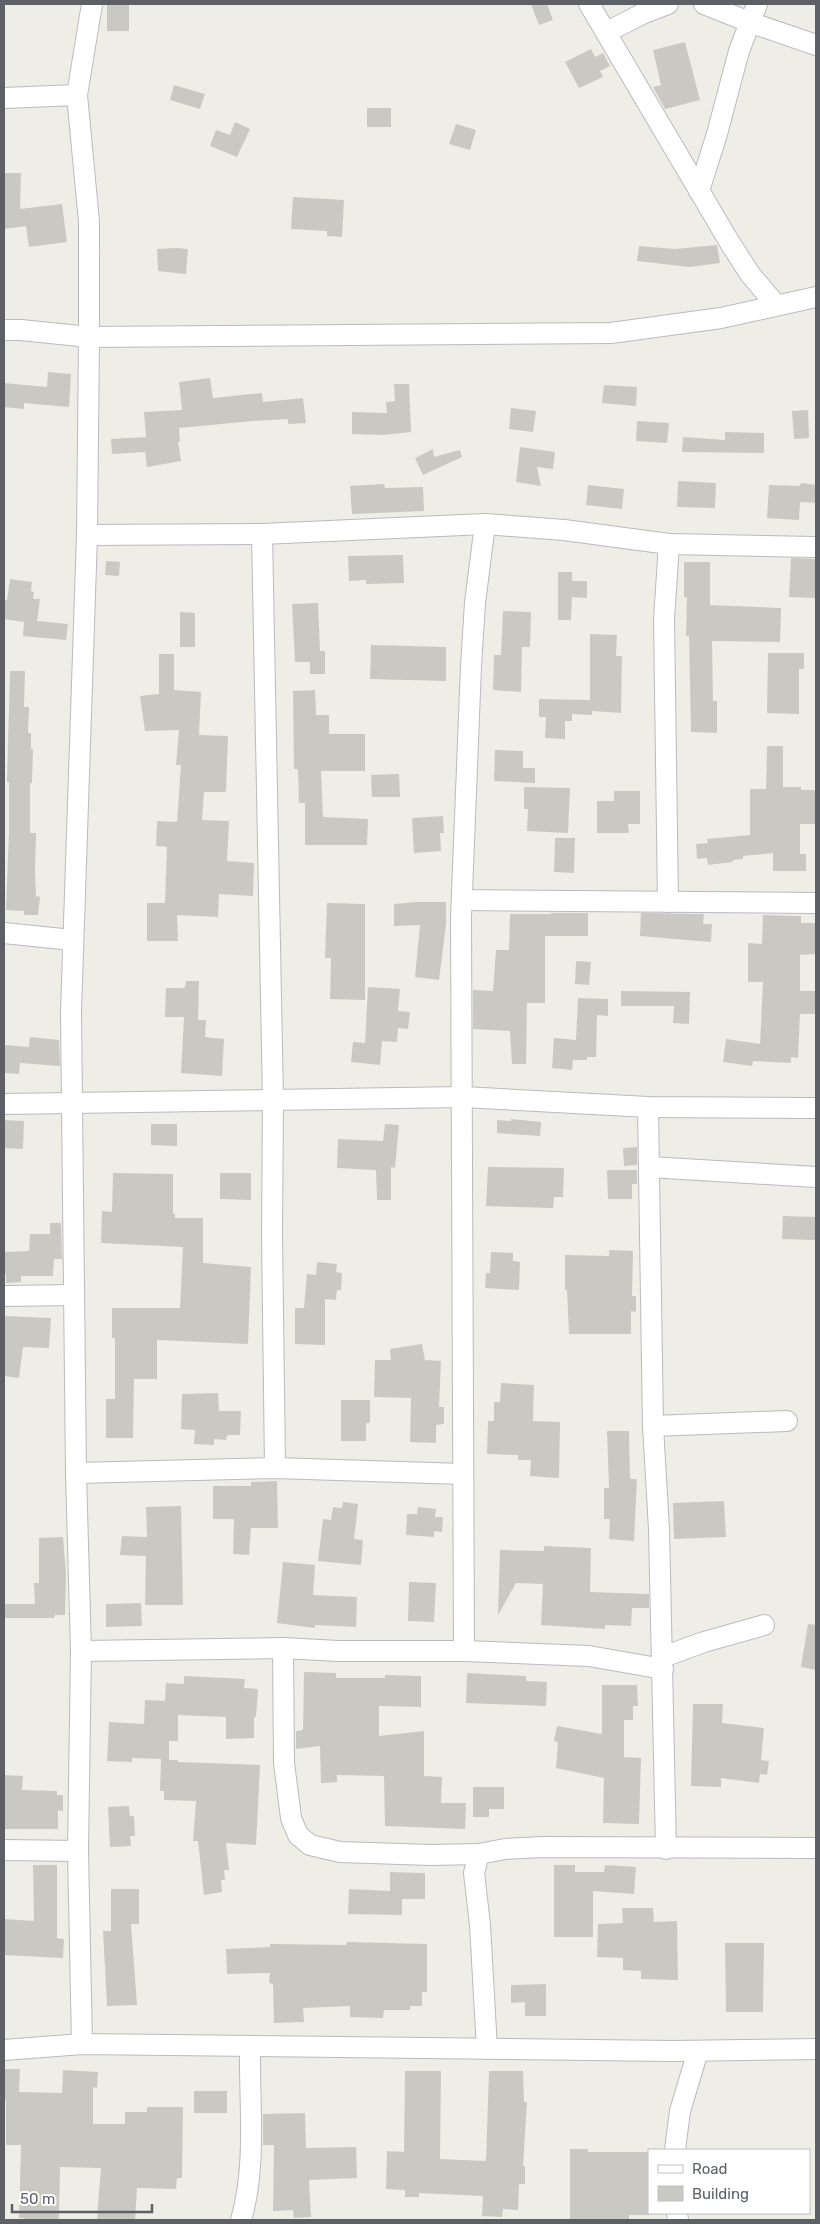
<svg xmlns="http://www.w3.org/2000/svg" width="820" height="2224" viewBox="0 0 820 2224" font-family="Rubik,sans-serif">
  <rect width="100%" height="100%" fill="#efeee6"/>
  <!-- building -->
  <g fill="#cac8c3">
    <rect x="107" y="4" width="22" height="27"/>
    <polygon points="531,4 547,4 553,20 539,25"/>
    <polygon points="685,42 700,100 665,109 653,87 661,85 653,50"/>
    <polygon points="591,49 595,57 603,53 610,66 600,71 603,77 579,88 565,62"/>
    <polygon points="174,85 205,94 200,109 170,100"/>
    <rect x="367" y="108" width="24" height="19"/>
    <polygon points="235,122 250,129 237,157 210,146 216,130 230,135"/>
    <polygon points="456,124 476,130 470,150 449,144"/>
    <polygon points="4,173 21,173 20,209 62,204 67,242 29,247 26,226 4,229"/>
    <polygon points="293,197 344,200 342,237 327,236 327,231 291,229"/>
    <polygon points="717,245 720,263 690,267 637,261 639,246 675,249"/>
    <polygon points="176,248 188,249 186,274 158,271 157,249"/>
    <polygon points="48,372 71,374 69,407 24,403 24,409 4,407 4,383 47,387"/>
    <polygon points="210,378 213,398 262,393 263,402 303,398 306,423 288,424 288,419 253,421 179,428 180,442 178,442 181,461 147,467 145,452 112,454 111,439 146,437 144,412 182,410 179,382"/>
    <polygon points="394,384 409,384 411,432 383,435 352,434 352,412 387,413 386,402 395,401"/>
    <polygon points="604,385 637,387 636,406 602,403"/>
    <polygon points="511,408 536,411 533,432 509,429"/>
    <polygon points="808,410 809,438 794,439 792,411"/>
    <polygon points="637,421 669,423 667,443 636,441"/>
    <polygon points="725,432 764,433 764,453 682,452 683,437 725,440"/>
    <polygon points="520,447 555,452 553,469 537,467 541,486 516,482"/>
    <polygon points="433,449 434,457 460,450 462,457 423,475 415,458"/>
    <polygon points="678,481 716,483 715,508 677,507"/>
    <polygon points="801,483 816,485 816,503 800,502 799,520 767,518 769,485 800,486"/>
    <polygon points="384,484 385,488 423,487 424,511 352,514 350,486"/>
    <polygon points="588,485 624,489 622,509 586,505"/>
    <polygon points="403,555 404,583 366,584 366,580 349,581 348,556"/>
    <polygon points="791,558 816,559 816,598 789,597"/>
    <polygon points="106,561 120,562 119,576 105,575"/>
    <polygon points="684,562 710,562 710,605 781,608 780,642 712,641 713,701 717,701 717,733 691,732 689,636 686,636 687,597 684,597"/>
    <polygon points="558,572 572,572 572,581 587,581 587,598 572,597 571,620 558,620"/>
    <polygon points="10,579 32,582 31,591 34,592 33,599 40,599 37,621 68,624 66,640 23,636 24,622 4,619 4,600 7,600"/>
    <polygon points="318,603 320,651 325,651 325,674 310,674 310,662 295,662 292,604"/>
    <polygon points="503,611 531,612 530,647 522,647 521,692 493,690 494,655 501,655"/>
    <polygon points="180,612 195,613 195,647 180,647"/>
    <polygon points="590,634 617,635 616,656 622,656 621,713 592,711 592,715 572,714 572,721 565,721 565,739 545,738 546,717 539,717 539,699 590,700"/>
    <polygon points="371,645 446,647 446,681 370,679"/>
    <polygon points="768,653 804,653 804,669 799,669 799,714 767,713"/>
    <polygon points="159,654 174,654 174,690 201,692 199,735 228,736 226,792 204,792 202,820 229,821 227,861 254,863 253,896 219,894 218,917 177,915 178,941 147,941 147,903 165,903 167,847 156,846 157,821 177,822 181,765 176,765 179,730 145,731 140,696 159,694"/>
    <polygon points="10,671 25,671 24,707 29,707 28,733 31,733 31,749 33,749 32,783 30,783 30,833 36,833 35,872 36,896 40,897 38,915 24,915 24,911 6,910 9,832 9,782 7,782"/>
    <polygon points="315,690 316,715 329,715 329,734 365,734 365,771 321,771 323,817 368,819 367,845 305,845 305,803 299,803 298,769 294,769 293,691"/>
    <polygon points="767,746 783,746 783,787 801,787 801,790 816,790 816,824 800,824 800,854 806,854 806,871 773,871 773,853 743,856 743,859 733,860 733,862 708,865 707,858 697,859 696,844 708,843 707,839 750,835 750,789 766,789"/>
    <polygon points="495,750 523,751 523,768 535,768 535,783 494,781"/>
    <polygon points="399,774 400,797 372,797 371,775"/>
    <polygon points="524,787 570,788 568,833 527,831 528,809 524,809"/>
    <polygon points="614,791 640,791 640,824 628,824 629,833 597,833 597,801 614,801"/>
    <polygon points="443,816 444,833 440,833 441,851 414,853 412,818"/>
    <polygon points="555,838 575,838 574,873 554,872"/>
    <polygon points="416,902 446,902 446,925 439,980 415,977 420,925 394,926 394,904"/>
    <polygon points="327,903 365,904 365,1000 330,999 331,958 325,958"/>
    <polygon points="551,913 588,913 588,936 545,936 545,1003 527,1003 526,1064 512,1064 510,1031 473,1029 473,990 493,991 496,950 509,950 510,914 551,914"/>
    <polygon points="641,913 704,914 703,924 712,924 711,942 640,936"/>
    <polygon points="763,915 801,916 801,923 816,923 816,954 800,955 800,991 816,991 816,1014 800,1014 798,1058 791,1057 791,1063 753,1061 752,1066 723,1062 726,1039 760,1044 763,982 748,982 748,943 762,944"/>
    <polygon points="576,961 591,962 589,985 575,984"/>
    <polygon points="186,981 199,981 198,1020 206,1020 205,1037 224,1039 222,1076 181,1073 184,1017 165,1017 166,988 183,988 185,987"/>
    <polygon points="368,987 400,989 398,1011 410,1012 408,1029 398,1028 397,1042 382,1041 380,1065 351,1062 353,1042 365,1043"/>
    <polygon points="621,991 690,992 689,1024 673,1023 674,1006 621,1006"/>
    <polygon points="578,998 608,999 608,1016 597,1015 596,1057 587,1057 587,1060 573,1060 572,1070 552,1068 554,1038 576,1040"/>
    <polygon points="30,1037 59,1040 60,1066 20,1063 19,1074 4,1073 4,1045 29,1047"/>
    <polygon points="511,1119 541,1122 540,1136 497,1133 497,1120 511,1121"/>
    <polygon points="4,1120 24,1121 23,1149 4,1148"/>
    <polygon points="151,1124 177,1124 177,1146 151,1145"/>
    <polygon points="385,1124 399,1125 395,1168 391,1167 391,1200 377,1200 376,1170 337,1168 338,1139 383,1141"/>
    <polygon points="637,1147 637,1165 624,1166 623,1148"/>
    <polygon points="488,1167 564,1168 563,1197 554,1197 553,1208 486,1206"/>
    <polygon points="607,1170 637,1170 637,1184 632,1184 632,1199 608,1199"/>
    <polygon points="113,1173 173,1174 173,1214 175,1214 175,1218 203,1218 203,1263 251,1267 248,1344 157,1340 157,1379 134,1379 133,1438 106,1438 106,1399 115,1399 115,1338 112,1338 112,1308 180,1308 183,1247 101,1243 102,1211 112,1212"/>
    <polygon points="220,1173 251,1173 251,1200 220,1199"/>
    <polygon points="783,1216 816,1217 816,1240 782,1239"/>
    <polygon points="50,1223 61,1223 62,1259 54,1259 53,1276 21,1276 21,1282 6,1283 6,1274 4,1274 4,1252 29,1251 30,1234 50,1234"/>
    <polygon points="609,1250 633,1251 632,1296 636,1296 636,1312 631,1311 631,1334 569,1334 567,1290 565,1290 565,1255 609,1256"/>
    <polygon points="491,1252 513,1253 513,1261 520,1262 519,1290 485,1288 486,1273 490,1273"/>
    <polygon points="317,1262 337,1264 336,1272 342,1273 341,1290 337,1290 336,1300 325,1299 325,1345 295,1344 295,1308 304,1308 307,1274 316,1275"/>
    <polygon points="5,1316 51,1318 49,1348 23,1347 19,1378 4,1376"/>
    <polygon points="422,1344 425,1360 441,1361 439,1407 444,1407 444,1424 436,1425 436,1443 410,1442 411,1398 374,1397 375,1360 391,1360 390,1349"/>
    <polygon points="501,1383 534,1385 533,1421 560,1422 559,1478 530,1476 531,1460 518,1460 518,1455 487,1454 488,1421 494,1421 494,1402 500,1402"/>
    <polygon points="218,1393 219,1411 241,1411 240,1435 227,1435 226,1440 214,1439 214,1445 194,1444 195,1430 181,1429 182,1394"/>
    <polygon points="341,1400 370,1400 370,1423 366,1423 366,1441 341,1441"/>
    <polygon points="607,1431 629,1431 630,1479 637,1479 634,1541 609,1539 610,1519 604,1519 604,1488 609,1488"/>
    <polygon points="277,1481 278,1528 251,1528 249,1555 233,1554 234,1519 213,1519 213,1486 251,1486 251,1482"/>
    <polygon points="724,1501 726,1537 674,1539 673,1503"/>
    <polygon points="343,1502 358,1504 354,1539 363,1540 361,1565 318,1561 323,1519 331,1520 333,1507 342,1508"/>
    <polygon points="181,1506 183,1605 145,1605 146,1556 120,1555 122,1536 147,1537 146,1507"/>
    <polygon points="418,1507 436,1509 435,1517 443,1517 442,1532 434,1531 434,1537 406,1535 407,1514 417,1514"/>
    <polygon points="63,1537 66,1574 65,1615 55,1615 54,1618 4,1618 4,1604 35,1604 34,1583 39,1583 39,1538"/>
    <polygon points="544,1546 591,1548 590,1592 649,1594 649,1608 632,1608 631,1626 605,1625 605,1629 541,1625 543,1584 516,1583 498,1615 500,1550 544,1551"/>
    <polygon points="283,1562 315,1565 313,1595 357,1597 356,1627 315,1625 315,1628 277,1623"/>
    <polygon points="409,1582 436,1583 434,1622 408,1621"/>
    <polygon points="141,1603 142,1626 106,1627 106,1604"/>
    <polygon points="808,1624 816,1625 816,1670 801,1667"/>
    <polygon points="304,1672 336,1673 336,1678 385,1678 385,1675 421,1676 421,1707 379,1706 379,1736 424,1731 424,1776 442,1777 441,1803 466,1803 465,1829 385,1826 384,1776 337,1775 337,1782 321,1783 320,1746 296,1749 296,1731 303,1730"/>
    <polygon points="467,1673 526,1676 526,1681 547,1682 546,1706 466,1703"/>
    <polygon points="184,1676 245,1679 244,1688 258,1689 256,1717 254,1717 254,1738 226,1739 226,1717 178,1715 178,1741 169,1741 169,1760 178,1760 178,1762 260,1765 256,1845 226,1843 229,1870 224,1870 225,1880 221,1880 222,1892 204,1895 198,1841 193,1841 196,1801 164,1800 164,1791 160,1791 161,1759 132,1758 132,1762 107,1761 109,1722 144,1724 145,1700 165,1701 166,1683 184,1684"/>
    <polygon points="602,1685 637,1685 638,1706 633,1706 633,1720 624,1720 624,1757 641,1758 639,1824 603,1823 604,1778 556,1768 558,1742 554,1741 557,1726 602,1734"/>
    <polygon points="693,1704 723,1704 722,1723 764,1728 761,1760 769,1761 767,1775 760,1774 759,1783 721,1778 721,1787 691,1786"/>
    <polygon points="4,1775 23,1776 22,1790 57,1791 57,1795 63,1795 63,1811 58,1810 58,1829 4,1829"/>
    <polygon points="473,1787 504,1787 504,1809 489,1809 489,1817 473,1817"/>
    <polygon points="129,1806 130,1816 134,1816 135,1836 130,1836 131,1846 110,1847 108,1807"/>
    <polygon points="33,1865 57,1865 57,1938 64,1939 63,1958 4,1955 4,1919 34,1921"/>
    <polygon points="554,1865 575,1865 575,1872 604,1872 605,1865 636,1867 634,1894 593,1891 593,1937 554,1937"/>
    <polygon points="390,1872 425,1873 425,1899 402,1899 402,1915 348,1914 349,1889 390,1891"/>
    <polygon points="111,1889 139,1889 139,1924 131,1924 137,2005 107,2006 103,1931 111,1931"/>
    <polygon points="622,1908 653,1908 654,1922 677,1921 678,1980 641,1979 641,1971 623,1970 623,1958 597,1957 598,1924 623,1923"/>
    <polygon points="347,1942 427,1944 427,1992 422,1992 422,2006 410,2006 410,2010 384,2010 383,2018 350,2017 350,2006 303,2008 304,2022 274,2023 273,1984 269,1983 270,1973 227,1974 226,1949 270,1947 270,1944 346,1945"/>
    <polygon points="725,1943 764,1943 763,2012 726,2012"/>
    <polygon points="546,1984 546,2016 525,2016 525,2002 511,2003 511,1985"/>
    <polygon points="4,2069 20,2069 19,2092 62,2093 63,2070 98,2072 97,2088 93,2087 93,2124 125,2124 125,2112 147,2112 147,2107 183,2107 182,2178 177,2178 176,2189 137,2188 135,2220 97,2219 101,2168 60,2167 59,2220 24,2220 24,2218 19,2218 21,2145 6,2145 6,2100 4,2100"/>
    <polygon points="405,2071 441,2071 440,2159 486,2161 489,2071 523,2071 524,2102 527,2102 523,2166 525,2166 525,2184 519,2184 518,2210 503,2209 502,2217 482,2216 483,2196 419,2193 419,2197 405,2197 405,2190 386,2189 387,2151 404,2152"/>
    <rect x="194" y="2091" width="33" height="22"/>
    <polygon points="305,2113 306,2148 356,2147 357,2178 309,2180 311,2217 294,2218 293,2210 273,2211 274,2145 263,2145 263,2114"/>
    <polygon points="570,2149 588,2149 588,2152 649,2152 649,2215 629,2215 629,2220 570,2220"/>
  </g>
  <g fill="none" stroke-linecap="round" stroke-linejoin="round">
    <defs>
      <g id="minor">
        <polyline points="589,4 730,243 750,274 776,305"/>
        <polyline points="704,4 749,22 816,45"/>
        <polyline points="607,32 642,14 668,4"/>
        <polyline points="4,98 77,95"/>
        <polyline points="699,191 717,134 739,51 757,4"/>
        <polyline points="4,330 21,330 89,337 611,333 721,318 816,297"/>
        <polyline points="262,534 273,1100 272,1234 275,1468"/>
        <polyline points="87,535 262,534 485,524 564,530 669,544 816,547"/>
        <polyline points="462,900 816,903"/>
        <polyline points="668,902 664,619 669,544"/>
        <polyline points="4,933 72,940"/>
        <polyline points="4,1104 463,1097 648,1107 816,1108"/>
        <polyline points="648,1107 653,1426 659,1529 666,1849"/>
        <polyline points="649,1167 816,1177"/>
        <polyline points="4,1296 73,1295"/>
        <polyline points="653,1426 787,1421"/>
        <polyline points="76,1473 275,1468 463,1474"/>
        <polyline points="283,1648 284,1763 291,1818 298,1835 310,1845 340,1852 431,1855 479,1854"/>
        <polyline points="81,1651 283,1648 338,1651 464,1651 589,1656 663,1669"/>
        <polyline points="464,1651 461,918 471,666 475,603 485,524"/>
        <polyline points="663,1657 704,1642 764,1625"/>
        <polyline points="4,1850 78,1851"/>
        <polyline points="82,2044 78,1851 81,1651 76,1473 71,1012 87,535 89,337 89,222 77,95 92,4"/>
        <polyline points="487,2049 480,1925 474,1873 479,1854 505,1849 542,1847 816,1848"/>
        <polyline points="4,2050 82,2044 672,2051 816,2049"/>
        <polyline points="675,2150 680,2111 698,2051"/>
        <polyline points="677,2213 678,2220"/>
        <path d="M241,2220C257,2165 249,2103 250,2046"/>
      </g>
    </defs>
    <!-- minor casing -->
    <use href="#minor" stroke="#b8bbbf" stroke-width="22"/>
    <!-- minor -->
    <use href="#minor" stroke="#fff" stroke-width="20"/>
  </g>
  <!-- border -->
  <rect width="820" height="2224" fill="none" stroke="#5d6166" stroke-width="10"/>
  <!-- legend -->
  <rect x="648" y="2149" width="162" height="65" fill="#ffffff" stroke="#bec0c2"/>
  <rect x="658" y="2165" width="25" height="8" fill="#ffffff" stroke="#bec0c2"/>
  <text x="692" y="2174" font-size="15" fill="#5d6166">Road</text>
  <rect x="658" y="2186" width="25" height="15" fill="#cac8c3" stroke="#bec0c2"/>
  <text x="692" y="2199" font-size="15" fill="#5d6166">Building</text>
  <!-- scale -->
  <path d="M12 2204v8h140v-8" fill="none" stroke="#5d6166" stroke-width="2.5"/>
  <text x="20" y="2204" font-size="15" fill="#5d6166" stroke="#ffffff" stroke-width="4" paint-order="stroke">50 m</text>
</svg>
